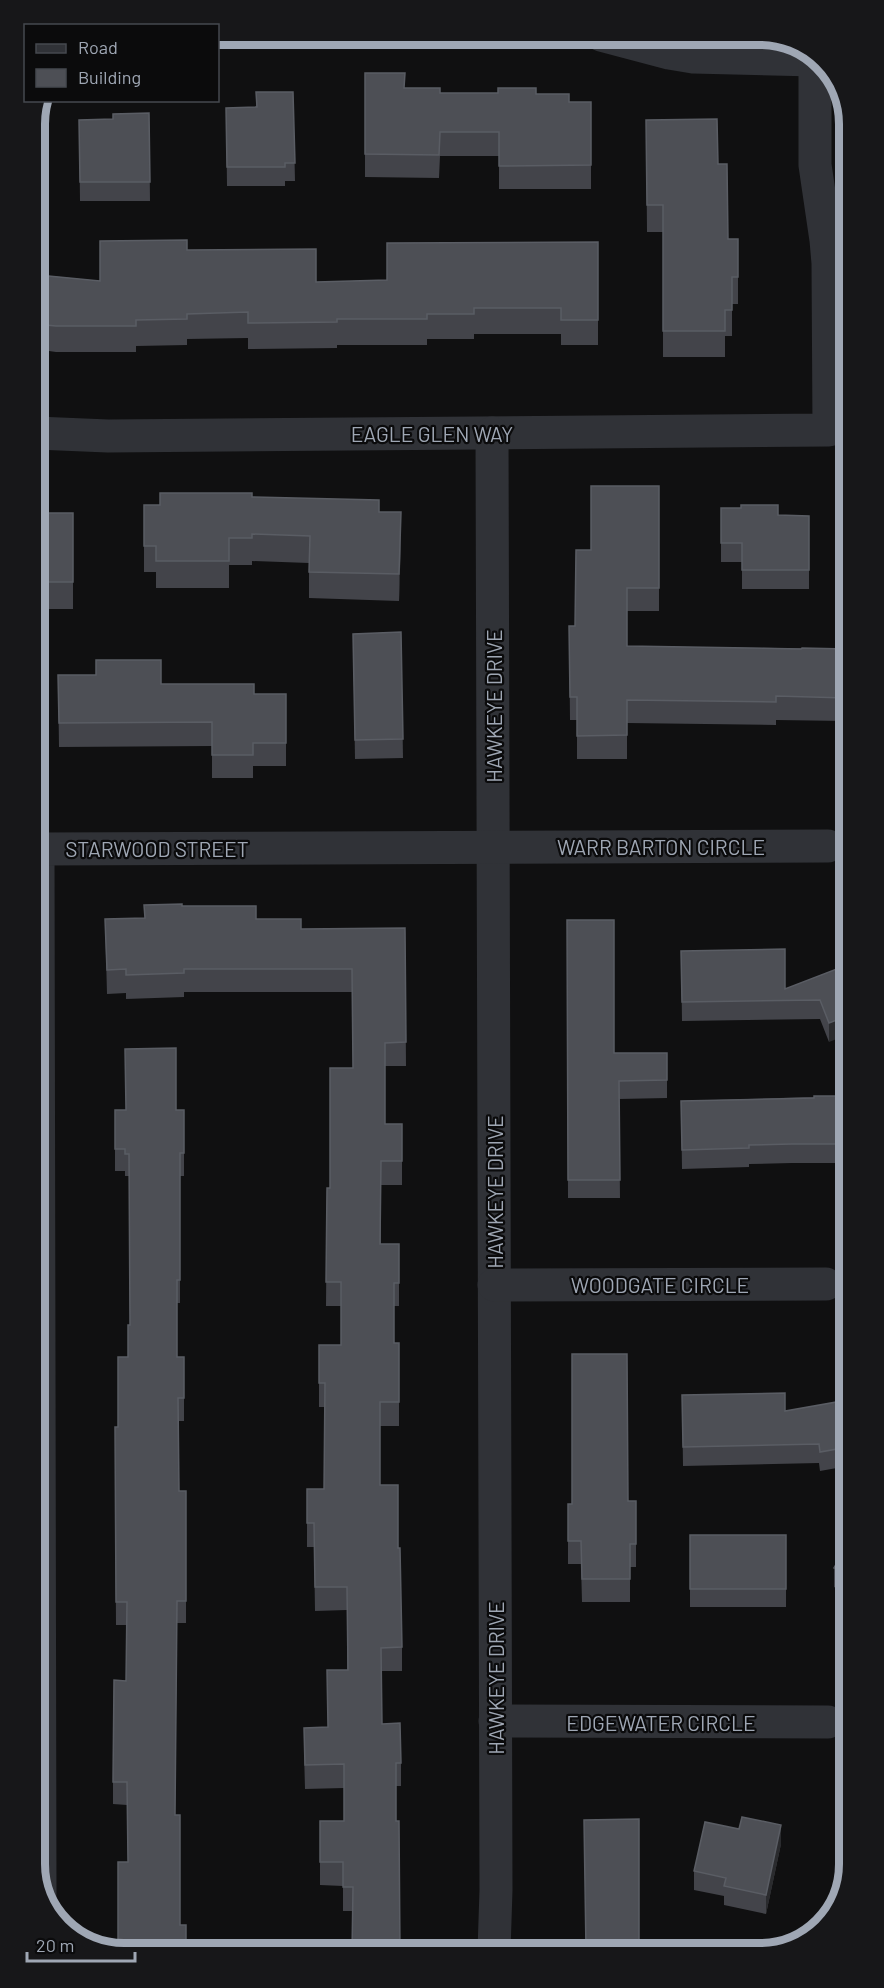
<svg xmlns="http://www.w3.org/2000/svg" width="884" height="1988" viewBox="0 0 884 1988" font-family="Barlow,sans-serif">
  <rect width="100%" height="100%" fill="#101011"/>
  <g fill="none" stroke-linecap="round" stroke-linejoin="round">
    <!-- minor -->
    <g stroke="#303237" stroke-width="33">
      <polyline points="601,35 669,53 693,57 815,60"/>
      <polyline points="36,433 108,436 829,430 828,263 826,240 815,165 815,54"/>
      <polyline points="492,433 496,1890 494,1951"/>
      <polyline points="494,1285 826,1284"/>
      <polyline points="495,1721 828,1722"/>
      <polyline points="40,1894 38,849 828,846"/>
    </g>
  </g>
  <!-- wall -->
  <g fill="#43444a">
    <polygon points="365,73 405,88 440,93 536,94 569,102 591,102 591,189 499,189 499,156 440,156 439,178 365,177"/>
    <polygon points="256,92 293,92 295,181 285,181 285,186 227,186 226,108 256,107"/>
    <polygon points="149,113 150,201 80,201 79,120 113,119"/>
    <polygon points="646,120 718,164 728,239 738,239 738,304 732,304 732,336 725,336 725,357 663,357 663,232 647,232"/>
    <polygon points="598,242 598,345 561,345 561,334 474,334 474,339 427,339 427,345 337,345 337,348 248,349 248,338 187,339 187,345 136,346 136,352 56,352 35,349 35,247 41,275 100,281 187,250 316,282 387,280"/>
    <polygon points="659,486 659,611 627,611 627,646 846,649 846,721 776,720 776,725 627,723 627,759 577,759 577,720 570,720 569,626 575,626 591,550"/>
    <polygon points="252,497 379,512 401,539 399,601 309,598 309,563 252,561 252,565 229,565 229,588 156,588 156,572 144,572 144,505 160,505"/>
    <polygon points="721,508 778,515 809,516 809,589 742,589 742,562 721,562"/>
    <rect x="36" y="513" width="37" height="96"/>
    <polygon points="401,632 403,758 355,759 353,634"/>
    <polygon points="58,675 96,675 161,684 254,694 286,694 286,766 253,766 253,778 212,778 212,746 59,747"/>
    <polygon points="182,906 256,919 301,929 405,928 406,1066 385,1066 385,1124 402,1124 402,1185 381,1185 381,1244 399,1244 399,1306 394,1306 394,1343 399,1343 399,1426 380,1426 380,1485 398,1548 402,1647 402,1671 381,1671 382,1724 401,1763 401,1786 396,1786 353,1911 343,1911 343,1886 320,1885 320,1821 344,1821 344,1788 305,1789 304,1752 304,1728 328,1727 327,1670 347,1670 347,1610 315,1611 314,1547 307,1547 307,1489 324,1489 324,1407 319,1407 319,1345 341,1345 341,1306 326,1306 327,1188 330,1188 353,1068 352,992 184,992 184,997 126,999 126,993 107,994 105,919 144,918"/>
    <polygon points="567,920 614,1053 667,1053 667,1098 619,1099 620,1198 568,1198"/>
    <polygon points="681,951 785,989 847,965 829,1042 820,1019 682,1021"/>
    <polygon points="847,1096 848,1163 792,1163 749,1164 749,1167 682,1169 681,1101"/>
    <polygon points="115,1110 184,1110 184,1176 180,1176 180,1303 177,1303 177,1357 184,1357 184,1421 178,1421 179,1491 186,1565 186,1623 177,1623 175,1815 180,1925 186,1953 128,1862 127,1805 113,1804 113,1782 126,1681 126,1625 116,1625 115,1449 128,1357 130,1325 129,1176 125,1176 125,1171 115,1171"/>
    <polygon points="682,1395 785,1411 848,1400 848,1466 820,1471 819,1463 683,1466"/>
    <polygon points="628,1501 636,1501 636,1567 630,1567 630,1602 582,1602 581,1564 568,1564 568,1504"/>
    <rect x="690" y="1535" width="96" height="72"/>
    <polygon points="849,1541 849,1595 834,1587 834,1568"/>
    <polygon points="781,1844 766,1914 724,1905 724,1896 694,1890 694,1871"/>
    <polygon points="838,1853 849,1864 844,1883 838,1872"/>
  </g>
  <!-- shaded-wall -->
  <g fill="#2a2b2e">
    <polygon points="41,247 41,273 38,300 38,275"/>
    <polygon points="401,512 401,539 399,601 399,574"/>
    <polygon points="847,1016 847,1035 829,1042 829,1023"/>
    <polygon points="781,1825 781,1844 766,1914 766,1895"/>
  </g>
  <!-- building -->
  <g fill="#4d4f55" stroke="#5a5d64" stroke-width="1.5">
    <polygon points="365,73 405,73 404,88 440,88 440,93 498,93 498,88 536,88 536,94 569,94 569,102 591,102 591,165 499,166 499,132 440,132 439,155 365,154"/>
    <polygon points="256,92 293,92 295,163 285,163 285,167 227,167 226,108 257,107"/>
    <polygon points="149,113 150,182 80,182 79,120 113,119 113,114"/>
    <polygon points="717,119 718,164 727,164 728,239 738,239 738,277 732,277 732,310 725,310 725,331 663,331 663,205 647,205 646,120"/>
    <polygon points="187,240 187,250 316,249 316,282 387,280 387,243 598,242 598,320 561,320 561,308 474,308 474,314 427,314 427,319 337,319 337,322 248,323 248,312 187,314 187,319 136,320 136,326 56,326 35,324 35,247 41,247 38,275 100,281 100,241"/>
    <polygon points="591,486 659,486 659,588 627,588 627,646 801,649 802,648 846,649 846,698 776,696 776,702 627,700 627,735 577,736 577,697 570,697 569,626 575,626 576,550 591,550"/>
    <polygon points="160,493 252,493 252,497 379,500 379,512 401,512 399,574 309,572 310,536 252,534 252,538 229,538 229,561 156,561 156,546 144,546 144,505 160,505"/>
    <polygon points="741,505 778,505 778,515 809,516 809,570 742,570 742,543 721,543 721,508 741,508"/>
    <rect x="36" y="513" width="37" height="69"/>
    <polygon points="401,632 403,739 355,740 353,634"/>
    <polygon points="96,660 161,660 161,684 254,684 254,694 286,694 286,743 253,743 253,755 212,755 212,722 59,723 58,675 96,675"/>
    <polygon points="182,904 182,906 256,906 256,919 301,919 301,929 405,928 406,1042 385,1043 385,1124 402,1124 402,1161 381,1161 380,1244 399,1244 399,1283 394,1283 394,1343 399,1343 399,1402 380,1402 380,1485 398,1485 398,1548 400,1548 402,1647 381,1648 382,1724 400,1723 401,1763 396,1763 396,1821 399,1821 400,1951 352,1952 353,1887 343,1887 343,1862 320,1862 320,1821 344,1821 344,1764 305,1765 304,1728 328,1727 327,1670 348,1670 347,1587 315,1587 314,1523 307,1523 307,1489 324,1489 325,1383 319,1383 319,1345 341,1345 341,1282 326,1282 327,1188 330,1188 330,1068 353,1068 352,969 184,969 184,973 126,975 126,969 107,970 105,919 145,918 144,905"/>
    <polygon points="567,920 614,920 614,1053 667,1053 667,1080 619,1081 620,1180 568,1180"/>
    <polygon points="785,949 785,989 847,965 847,1016 829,1023 820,1000 682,1002 681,951"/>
    <polygon points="176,1048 176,1110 184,1110 184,1153 180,1153 180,1280 177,1280 177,1357 184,1357 184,1398 178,1398 179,1491 186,1491 186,1601 177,1601 175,1815 180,1815 180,1925 186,1925 186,1953 118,1953 118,1862 128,1862 127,1782 113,1782 114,1680 126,1681 127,1602 116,1602 115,1427 118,1427 118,1357 128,1357 128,1325 130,1325 129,1154 125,1154 125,1149 115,1149 115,1110 126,1110 125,1049"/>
    <polygon points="814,1096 847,1096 848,1144 792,1144 749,1145 749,1148 682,1150 681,1101 814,1098"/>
    <polygon points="572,1354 627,1354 628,1501 636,1501 636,1544 630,1544 630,1579 582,1579 581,1541 568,1541 568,1504 572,1504"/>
    <polygon points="785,1393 785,1411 848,1400 848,1447 820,1452 819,1444 683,1447 682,1395"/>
    <rect x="690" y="1535" width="96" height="54"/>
    <polygon points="849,1541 849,1576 834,1568"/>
    <polygon points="742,1817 781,1825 766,1895 724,1886 726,1878 694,1871 705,1822 739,1829"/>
    <polygon points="639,1819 639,1950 586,1950 584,1820"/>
    <polygon points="849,1847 849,1864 847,1871 838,1853"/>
  </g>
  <g text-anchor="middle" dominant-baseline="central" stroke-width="4.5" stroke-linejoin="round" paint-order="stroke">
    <!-- street labels -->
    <g font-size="21" fill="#9fa7b4" stroke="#0b0b0c">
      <text x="432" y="433">EAGLE GLEN WAY</text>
      <text transform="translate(493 706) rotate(-90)">HAWKEYE DRIVE</text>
      <text x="661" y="846">WARR BARTON CIRCLE</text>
      <text x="157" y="848">STARWOOD STREET</text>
      <text transform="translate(494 1192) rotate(-90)">HAWKEYE DRIVE</text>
      <text x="660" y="1284">WOODGATE CIRCLE</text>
      <text transform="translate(495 1678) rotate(-90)">HAWKEYE DRIVE</text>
      <text x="661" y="1722">EDGEWATER CIRCLE</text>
    </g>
  </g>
  <!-- crop -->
  <path d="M0 0H884V1988H0ZM124 45H760A79 79 0 0 1 839 124V1864A79 79 0 0 1 760 1943H124A79 79 0 0 1 45 1864V124A79 79 0 0 1 124 45Z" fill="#171719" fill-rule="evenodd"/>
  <path fill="none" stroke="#9fa7b4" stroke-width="8" d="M124 45H760A79 79 0 0 1 839 124V1864A79 79 0 0 1 760 1943H124A79 79 0 0 1 45 1864V124A79 79 0 0 1 124 45Z"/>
  <!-- legend -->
  <rect x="24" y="24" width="195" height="78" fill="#0b0b0c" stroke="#46494f" stroke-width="1.5"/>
  <rect x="36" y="44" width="30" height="9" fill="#303237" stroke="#46494f" stroke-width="1.5"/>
  <text x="78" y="54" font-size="18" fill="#9fa7b4">Road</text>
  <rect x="36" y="69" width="30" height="18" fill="#4d4f55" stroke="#46494f" stroke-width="1.5"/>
  <text x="78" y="84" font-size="18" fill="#9fa7b4">Building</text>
  <!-- scale -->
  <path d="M27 1952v9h108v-9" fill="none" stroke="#9fa7b4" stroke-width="3"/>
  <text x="36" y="1952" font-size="18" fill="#9fa7b4" stroke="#0b0b0c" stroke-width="4.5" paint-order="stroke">20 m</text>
</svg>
